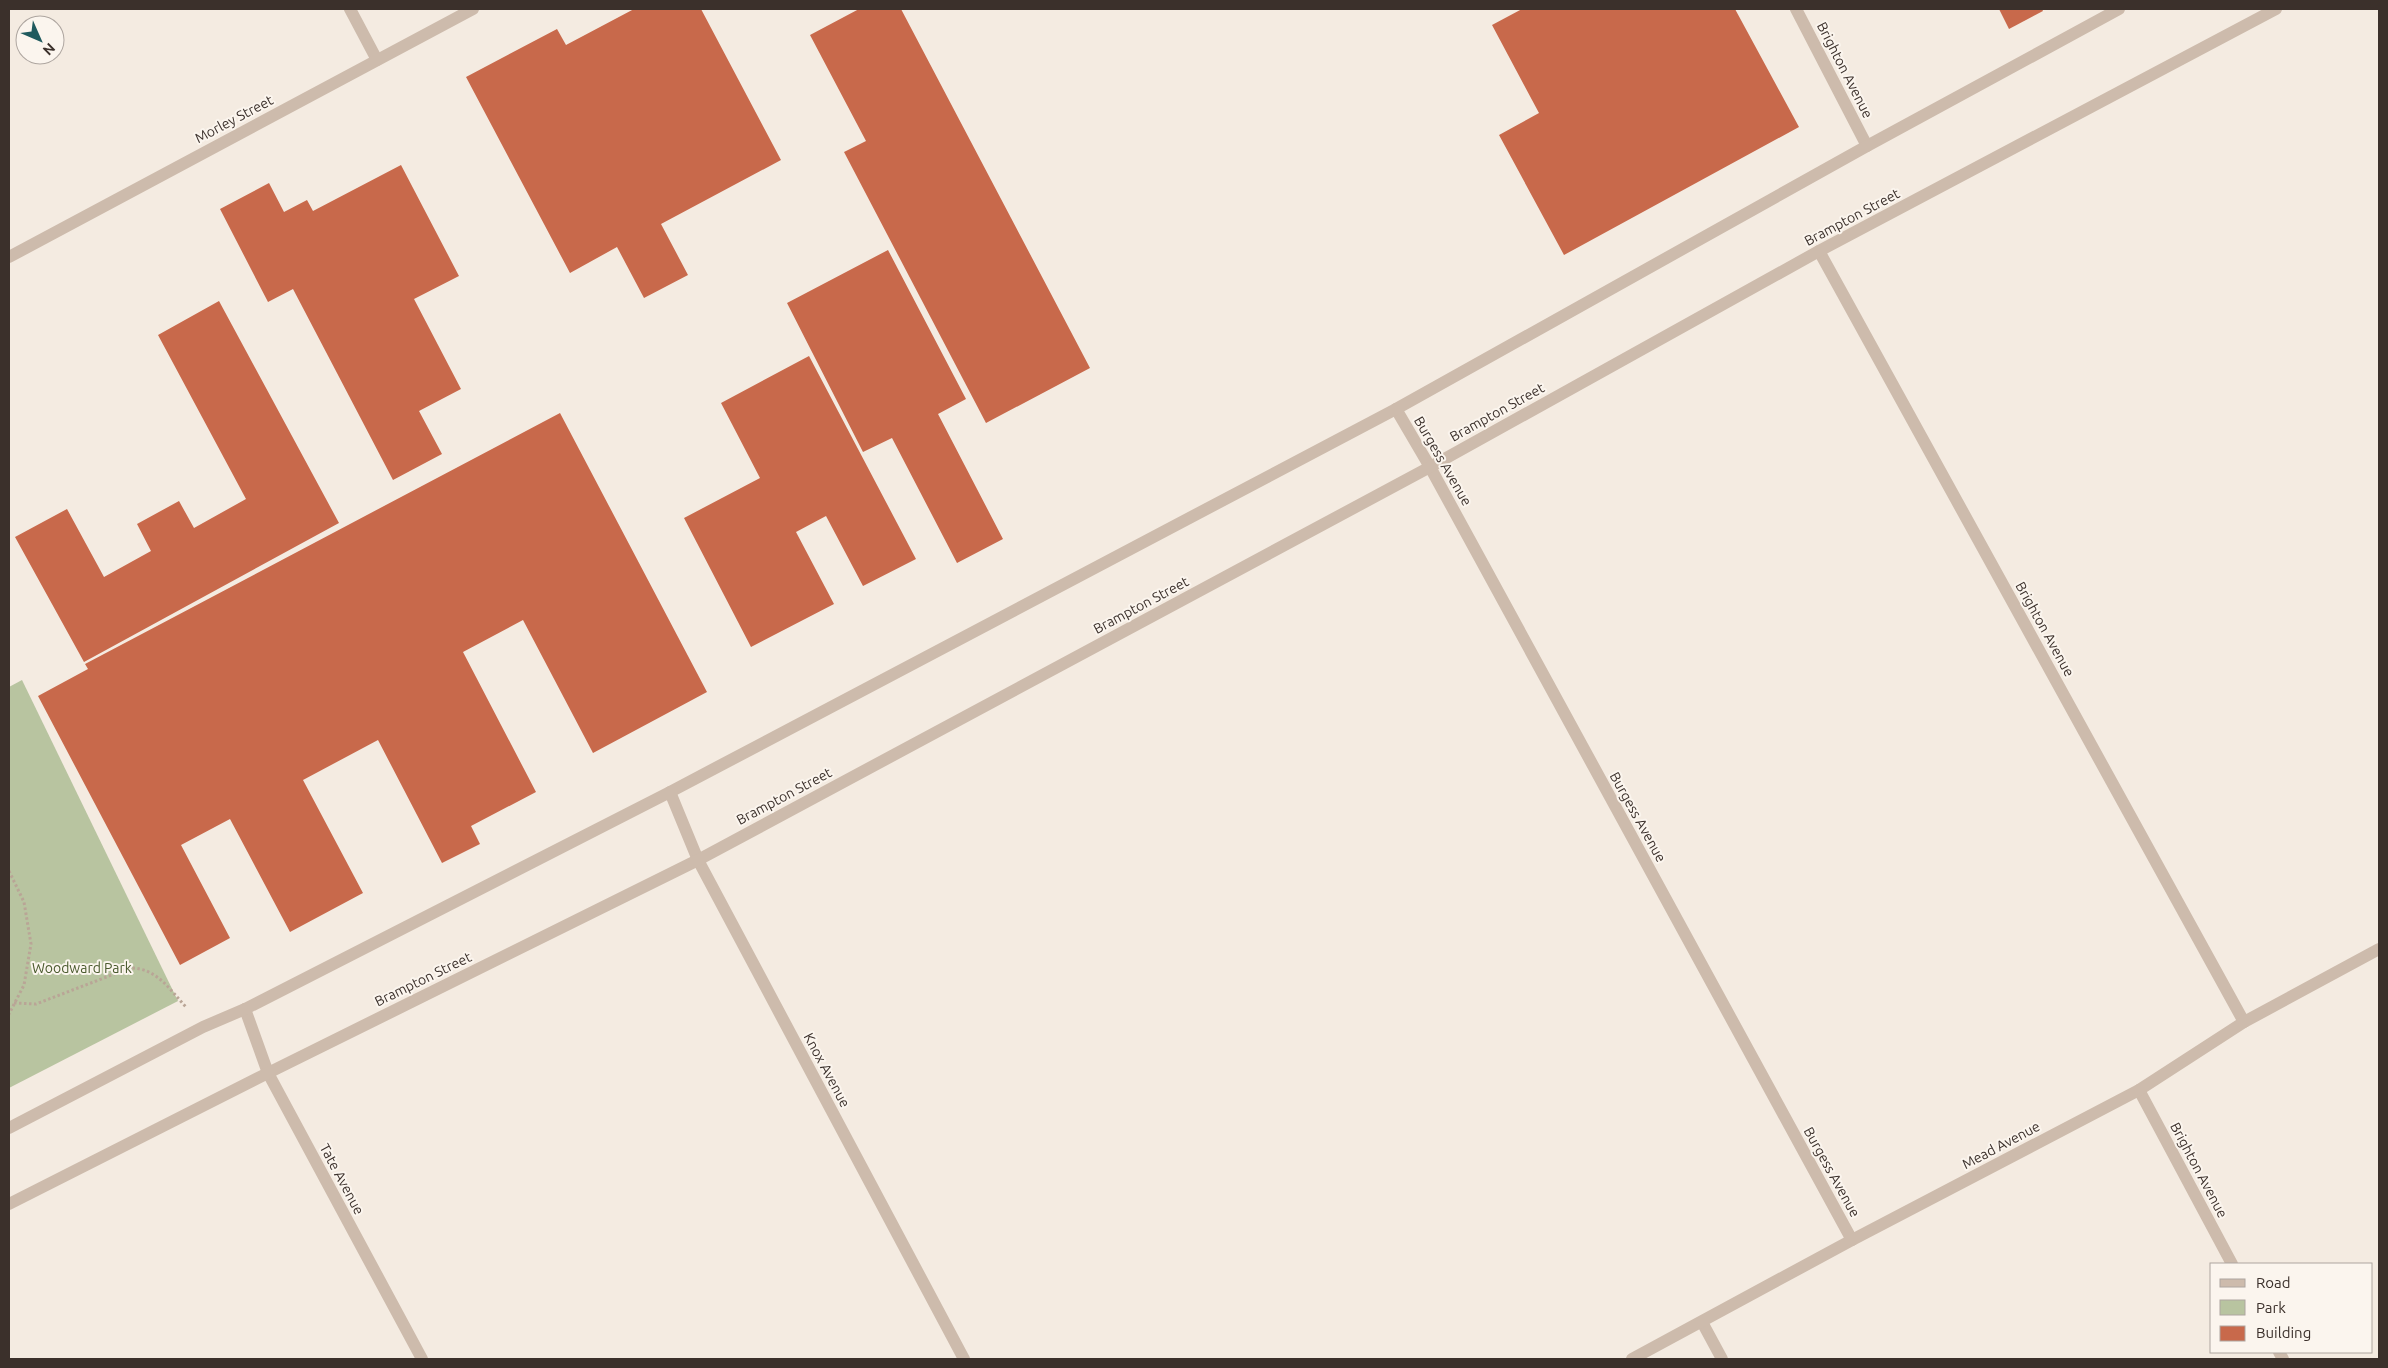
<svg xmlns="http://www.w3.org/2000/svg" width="2388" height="1368" viewBox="0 0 2388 1368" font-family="Ubuntu,sans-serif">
  <rect width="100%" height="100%" fill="#f4ebe1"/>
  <!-- green -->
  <polygon fill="#b8c4a0" points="22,680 178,1001 9,1088 9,687"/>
  <!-- building -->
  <g fill="#c8694b">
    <polygon points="634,9 701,9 781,160 661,224 688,275 644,298 617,247 570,273 466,77 557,29 566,45"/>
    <polygon points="859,9 901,9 1090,368 986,423 844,152 866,141 810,35"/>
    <polygon points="1522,9 1735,9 1799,127 1564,255 1499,135 1539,113 1492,25"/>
    <polygon points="1999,9 2042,9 2043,11 2009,29"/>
    <polygon points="401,165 459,276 414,299 461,389 419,411 442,454 393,480 293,289 268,302 220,209 269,183 284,212 307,200 313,211"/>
    <polygon points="888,250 966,399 938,414 1003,539 957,563 892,438 863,452 787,303"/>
    <polygon points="219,301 339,523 84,662 15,537 67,509 104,577 151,551 137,524 179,501 194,528 246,499 158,335"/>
    <polygon points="809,356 916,559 863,586 826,516 796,532 834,604 751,647 684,518 760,478 721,403"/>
    <polygon points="560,413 707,692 593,753 523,620 463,652 536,792 471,826 480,844 442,863 378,740 303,780 363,893 290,932 230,819 181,845 230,938 180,965 38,696 88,669 85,664"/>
  </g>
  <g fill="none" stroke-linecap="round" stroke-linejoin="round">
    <!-- path -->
    <g stroke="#b9a596" stroke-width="3" stroke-dasharray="2.5 2.5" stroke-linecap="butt">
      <polyline points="9,871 24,902 31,944 24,985 9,1014"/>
      <path d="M14,1003L36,1004L130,968C157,968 169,989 186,1007"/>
    </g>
    <!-- minor -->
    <g stroke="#cdbbac" stroke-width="12">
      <polyline points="350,9 377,60"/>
      <polyline points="1796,9 1867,146"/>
      <polyline points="1819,251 2244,1022"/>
      <polyline points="9,257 473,9"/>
      <polyline points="1396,409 1430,467 1852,1240"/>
      <polyline points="670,792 698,860 964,1359"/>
      <polyline points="245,1009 268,1073 422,1359"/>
      <polyline points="2139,1090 2232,1264"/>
      <polyline points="9,1128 203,1027 245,1009 670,792 1396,409 1867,146 2119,9"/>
      <polyline points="9,1204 268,1073 698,860 1430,467 1819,251 2276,9"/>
      <polyline points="1702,1322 1722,1359"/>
      <polyline points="2279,1352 2283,1359"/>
      <polyline points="1632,1359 1852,1240 2139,1090 2244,1022 2379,949"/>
    </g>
  </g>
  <g text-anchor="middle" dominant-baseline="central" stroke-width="4" stroke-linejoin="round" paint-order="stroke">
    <!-- street labels -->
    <g font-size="14" fill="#3b302b" stroke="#fbf5ee">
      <text transform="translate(1845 70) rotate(63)">Brighton Avenue</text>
      <text transform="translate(234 119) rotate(-28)">Morley Street</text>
      <text transform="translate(1852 217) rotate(-28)">Brampton Street</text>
      <text transform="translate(1497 412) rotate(-29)">Brampton Street</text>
      <text transform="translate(1443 461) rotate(60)">Burgess Avenue</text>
      <text transform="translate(1141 605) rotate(-28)">Brampton Street</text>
      <text transform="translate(2045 629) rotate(61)">Brighton Avenue</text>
      <text transform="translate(784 796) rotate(-28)">Brampton Street</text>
      <text transform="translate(1638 817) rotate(61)">Burgess Avenue</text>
      <text transform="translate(423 979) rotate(-26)">Brampton Street</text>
      <text transform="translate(827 1070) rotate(62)">Knox Avenue</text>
      <text transform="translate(2001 1145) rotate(-28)">Mead Avenue</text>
      <text transform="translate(2199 1170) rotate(62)">Brighton Avenue</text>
      <text transform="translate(1832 1172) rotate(61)">Burgess Avenue</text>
      <text transform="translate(342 1179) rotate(62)">Tate Avenue</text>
    </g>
    <!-- park labels -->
    <g font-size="14" fill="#4a5a2e" stroke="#fbf5ee">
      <text x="82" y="968">Woodward Park</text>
    </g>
  </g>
  <!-- border -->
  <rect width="2388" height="1368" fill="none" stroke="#3b302b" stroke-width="20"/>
  <!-- legend -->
  <rect x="2210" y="1263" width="162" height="90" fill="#fbf5ee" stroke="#aea6a0"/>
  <rect x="2220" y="1279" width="25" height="8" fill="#cdbbac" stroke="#aea6a0"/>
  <text x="2256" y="1288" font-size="15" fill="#3b302b">Road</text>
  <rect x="2220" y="1300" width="25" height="15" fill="#b8c4a0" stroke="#aea6a0"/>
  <text x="2256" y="1313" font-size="15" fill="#3b302b">Park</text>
  <rect x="2220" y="1326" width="25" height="15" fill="#c8694b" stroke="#aea6a0"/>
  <text x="2256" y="1338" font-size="15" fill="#3b302b">Building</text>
  <!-- north arrow -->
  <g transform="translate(40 40) rotate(135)"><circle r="24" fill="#fbf5ee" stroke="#aea6a0"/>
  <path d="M0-4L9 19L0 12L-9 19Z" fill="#1f5a5e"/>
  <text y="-8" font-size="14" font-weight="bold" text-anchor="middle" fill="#3b302b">N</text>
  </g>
</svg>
